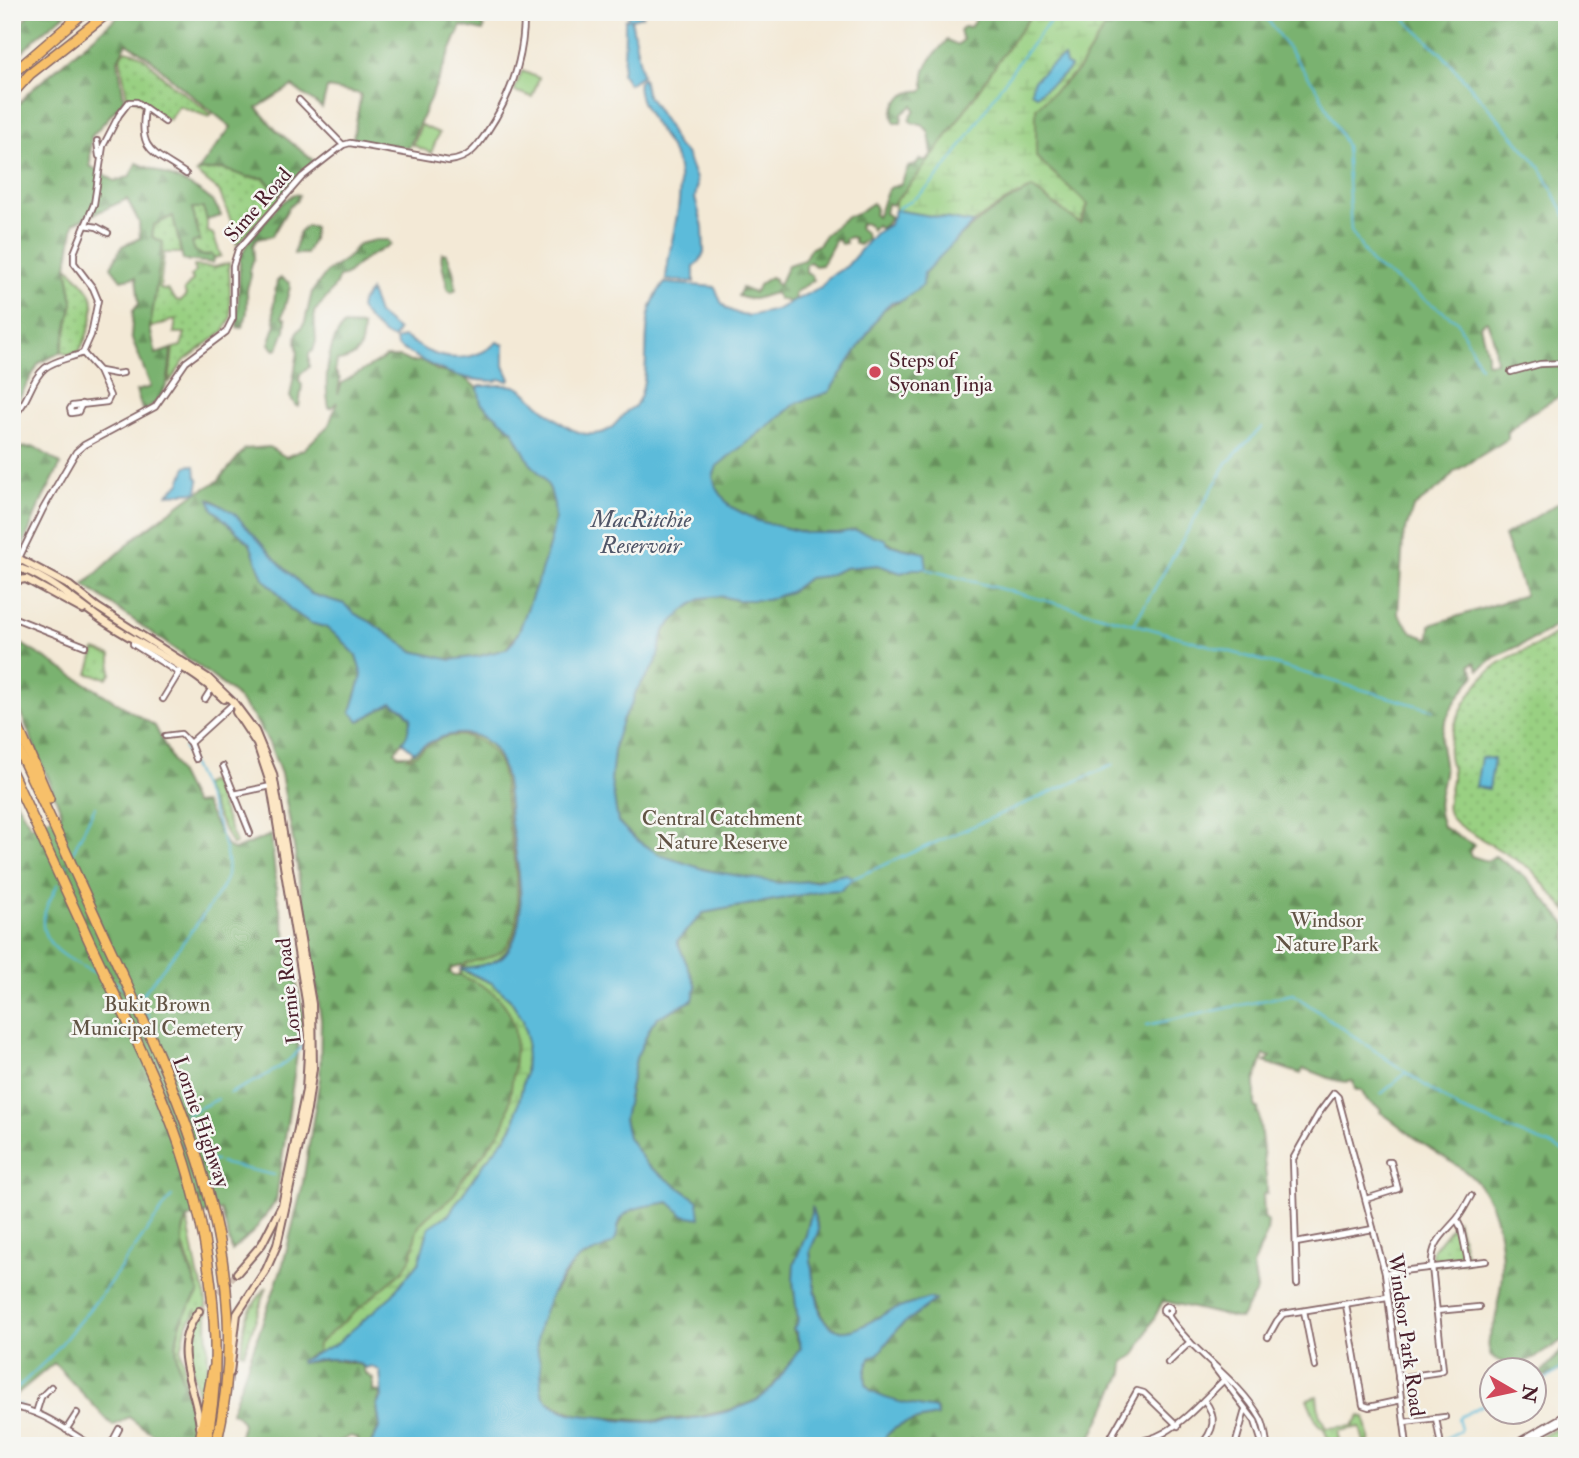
<svg xmlns="http://www.w3.org/2000/svg" width="1579" height="1458" viewBox="0 0 1579 1458" font-family="'IM FELL Double Pica',serif">
  <defs>
    <pattern id="green-dots" width="8" height="8" patternUnits="userSpaceOnUse" patternTransform="scale(1.75)"><rect width="8" height="8" fill="#99d082"/><path d="M2 2h.1M6 6h.1" fill="none" stroke="#85b270" stroke-width="1.8" stroke-linecap="round"/></pattern>
    <pattern id="forest-firs" width="22" height="20" patternUnits="userSpaceOnUse" patternTransform="scale(1.75)"><rect width="22" height="20" fill="#7ab270"/><path d="M5 1l3.5 6h-7zM16 11l3.5 6h-7z" fill="#66905c"/></pattern>
    <pattern id="wetland-marsh" width="20" height="14" patternUnits="userSpaceOnUse" patternTransform="scale(1.75)"><rect width="20" height="14" fill="#99d082"/><path d="M1 5h8M5 5V1M11 12h8M15 12V8" fill="none" stroke="#85b270"/></pattern>
  </defs>
  <rect width="100%" height="100%" fill="#f6f6f2"/>
  <filter id="ink" filterUnits="userSpaceOnUse"><feTurbulence type="fractalNoise" baseFrequency=".0143" numOctaves="2"/><feDisplacementMap in="SourceGraphic" scale="14" xChannelSelector="R" yChannelSelector="G"/><feConvolveMatrix kernelMatrix="1 2 1 2 8 2 1 2 1" color-interpolation-filters="sRGB"/></filter>
  <filter id="wash" filterUnits="userSpaceOnUse"><feTurbulence type="fractalNoise" baseFrequency=".00686" numOctaves="4" result="noise"/><feDisplacementMap in="SourceGraphic" scale="28" xChannelSelector="R" yChannelSelector="G"/><feGaussianBlur stdDeviation="1.57" result="paint"/><feColorMatrix in="noise" values="0 0 0 0 0 0 0 0 0 0 0 0 0 0 0 0 0 1.4 0 .05"/><feComposite in="paint" operator="in"/></filter>
  <g filter="url(#wash)">
    <rect width="100%" height="100%" fill="#f3e9d6"/>
    <!-- green -->
    <g fill="url(#green-dots)" stroke="#727856" stroke-width="2">
      <path d="M126,50C149,54 157,74 175,87C188,96 200,105 212,115L209,117L179,106L169,120C158,114 136,97 127,97L120,57Z"/>
      <polygon points="224,169 247,177 264,178 281,197 237,245 231,221 219,191 196,173 198,171"/>
      <polygon points="192,208 203,208 207,220 207,231 213,234 221,256 214,258 211,254 205,257 195,251 191,243 200,240"/>
      <polygon points="173,215 181,253 164,253 160,288 163,290 167,289 176,300 181,301 186,295 184,290 193,280 191,276 195,272 194,266 215,267 229,263 231,318 224,331 185,360 169,383 173,348 181,346 185,333 174,333 176,319 150,328 163,243 152,237 154,225"/>
      <path d="M67,266C75,274 84,283 90,292C99,309 87,337 79,352L69,355L61,352L73,303Z"/>
      <path d="M1567,625V911L1531,869L1460,826C1439,811 1450,799 1452,778C1453,767 1447,757 1449,746C1453,719 1474,681 1497,665C1510,655 1526,651 1540,644C1550,639 1558,631 1567,625Z"/>
      <polygon points="95,650 111,655 111,674 107,678 88,674"/>
      <polygon points="211,781 236,843 232,845 202,785"/>
      <path d="M187,1218L198,1275L205,1291L207,1312L208,1363L203,1417L188,1350L197,1309L186,1327L181,1350L196,1437L194,1446H187C207,1387 146,1361 199,1292L181,1239Z"/>
      <polygon points="1457,1220 1468,1262 1432,1266 1432,1250"/>
      <path d="M267,1287L244,1353L241,1352C244,1318 245,1313 267,1287Z"/>
      <polygon points="1317,1396 1319,1413 1326,1428 1352,1426 1360,1416 1365,1417 1370,1442 1364,1442 1360,1427 1339,1431 1339,1442 1331,1446 1324,1429 1317,1423 1307,1399"/>
      <polygon points="1567,1423 1567,1446 1524,1446"/>
    </g>
    <!-- forest -->
    <g fill="url(#forest-firs)" stroke="#62684e" stroke-width="2" fill-rule="evenodd">
      <polygon points="31,12 68,12 38,36 12,62 12,35"/>
      <path d="M123,12H472L484,27L483,31L461,26L409,148L353,139L361,94L327,88L322,108L292,86L257,108L276,130L314,161L281,197L264,178L247,177L224,169L198,171L231,127L175,82L152,60L127,43L118,60L124,100L91,137L90,166L115,181L129,177L137,163C162,174 213,188 221,216L207,220L203,208H192L200,240L192,243L195,251L204,256L211,254L214,258L213,263L183,260L173,216L154,225L152,237L163,242L150,328L156,354L171,349C169,378 170,395 143,412L136,391L151,387L131,336L133,311L139,304L136,277L121,280L111,267L122,246L140,238L139,222L127,199L74,223L67,266L73,303L61,352L39,363L12,411V112L29,92Z"/>
      <path d="M1034,12C986,74 948,143 895,202L892,205L887,203L885,213L891,217L885,225L880,228L876,225L872,230L868,224L861,223L859,228L866,233L867,239L859,245L854,243V238L850,237L845,239L846,243L841,244L838,239L835,241L822,265L815,266L810,262L806,264V273L811,275L814,280L794,293L795,299L789,302L779,299L775,293C759,296 757,303 738,296L742,288L754,293L760,284L771,277L775,279L776,284L779,285L788,265L804,260L810,249L818,245L825,235L846,217L856,214L873,203L876,209L874,214L877,217C885,205 882,185 901,184L908,167L915,165L920,159L926,161L932,154L929,132L922,124L912,123L909,119L915,111L913,105L902,114L901,123H895C885,108 906,88 922,91L925,88C919,67 935,55 947,40L958,45L963,40L960,31L963,27H970L975,21L973,13Z"/>
      <path d="M1114,12H1567V392L1526,416L1508,432V439L1454,472L1443,485L1413,508L1403,539L1398,614L1413,633L1429,639L1430,625L1525,595L1504,536L1567,498V618L1538,637L1495,657L1479,670L1475,662L1470,665L1475,675C1460,694 1442,717 1441,742C1441,753 1446,763 1444,774C1440,799 1434,800 1443,827L1474,845L1469,852L1471,856L1487,861L1495,856L1527,878L1567,925V1337C1544,1352 1517,1376 1491,1356C1484,1341 1493,1331 1497,1316C1498,1310 1497,1307 1498,1301C1506,1267 1502,1214 1480,1186C1466,1168 1446,1160 1428,1147C1411,1136 1397,1123 1380,1112L1381,1109L1367,1101L1361,1090H1355L1353,1081C1335,1085 1321,1072 1303,1069L1301,1074L1265,1062L1271,1057L1264,1055L1255,1081V1108H1258L1267,1185V1193L1263,1194L1264,1217L1268,1222L1267,1233L1253,1266L1257,1290L1240,1319L1163,1301L1135,1355L1124,1362L1123,1373L1087,1446H881C888,1423 917,1420 937,1416L936,1409C922,1407 872,1399 867,1386C863,1376 867,1367 870,1358L879,1353L898,1328L934,1300L929,1298C915,1303 900,1307 886,1313C864,1324 841,1346 822,1316L813,1278L810,1251L819,1230L812,1209L806,1235L794,1264L793,1281L798,1322L793,1329L801,1348L769,1391L757,1400L737,1408L699,1417L649,1421L581,1416L558,1407L546,1399L540,1388L542,1372L536,1345L540,1321L548,1300L575,1261L611,1244L625,1212L649,1204L698,1201L647,1165L628,1137L624,1119L636,1058L652,1024L658,1017L693,1000L696,986L677,941L703,913L823,891L841,890L846,874C824,879 804,883 782,883C752,882 688,867 660,855C644,848 630,834 618,822L611,780L615,742L619,727L636,691L656,663L664,631L684,610L702,598L720,596L737,600L790,592L808,578L826,576L845,568L878,565L901,573L913,569H927L919,551L901,548L855,530L839,533H806L758,521L729,506L716,487L713,477L716,466L797,403L829,392L883,310C890,305 900,303 906,297C913,289 918,279 926,271C958,235 988,210 1032,188L1080,223L1088,205L1036,157V108L1078,70ZM1487,321L1493,337L1496,362L1487,363V354L1480,325Z"/>
      <path d="M294,194L299,195L297,201L289,207L272,236L257,239L253,245L254,258L249,272L251,274C251,282 247,283 247,291C247,302 249,318 241,328L237,327L240,258L248,242L279,205Z"/>
      <polygon points="306,226 314,227 313,239 306,254 294,254 299,233"/>
      <path d="M376,240H388L391,244C379,252 363,257 353,269C347,274 347,276 339,277C334,291 324,301 314,312L316,341L313,351L309,353V367L300,375L299,381L302,385L299,407L296,406L290,397L298,352L296,342L297,333L305,322L312,292L326,273L347,258L359,244Z"/>
      <path d="M442,253L447,254L453,270L456,289L452,292L447,289C447,277 439,264 442,253Z"/>
      <path d="M281,278L290,283V287L282,317L286,319L285,331L278,349L275,350L269,344L276,324C271,312 275,295 277,281Z"/>
      <path d="M344,325L363,326C362,348 361,358 337,361L335,371L340,379L338,394L342,383L386,357H400L410,362L423,361L438,371L460,375L478,388L481,403L513,431L530,463L543,477L550,489L554,504L555,519L551,539L540,575L519,631L506,649L480,656L450,660L413,651L369,621L355,614L344,604L311,594L278,562L234,514L211,499L213,509L250,544L263,578L277,592L290,609L310,623L325,627L339,637L356,655L362,676L351,712L362,720L392,703L404,710L411,718L407,736L395,751L398,755H410L436,738L463,734L488,743L502,765L518,867L517,931L505,955L462,969V965L453,967L450,971L453,975H460L461,969L492,983L519,1015L521,1097L484,1163L423,1250L369,1318L336,1344L306,1357L301,1363L330,1359L362,1365L365,1373L373,1379V1391L381,1392L377,1405L379,1426L370,1446L358,1445V1439L351,1436L330,1446H237L243,1424L239,1417L231,1412L283,1264L302,1188L320,1077L321,1019L292,834L281,774L269,743L255,719L233,693L201,668L84,585L137,536L191,496L218,481L245,449L269,447L286,457L304,449L329,425L337,402L332,407L329,408C324,385 326,345 344,325Z"/>
      <polygon points="35,447 61,464 39,506 23,546 12,540 12,448"/>
      <path d="M12,638L155,726L194,804L204,803L227,846L234,850L271,835L277,895L303,1012L276,1201L254,1231L232,1251L221,1210L188,1218C174,1241 191,1269 199,1293C145,1360 207,1387 187,1446C183,1446 179,1446 175,1446C167,1444 136,1423 129,1417L113,1426L54,1363L12,1398V795L31,826L62,813L12,692Z"/>
      <polygon points="1567,1345 1567,1367 1548,1376 1538,1376"/>
    </g>
    <!-- wetland -->
    <g fill="url(#wetland-marsh)" stroke="#727856" stroke-width="2">
      <path d="M1034,12H1114L1078,70L1036,108V157L1088,205L1080,223L1032,188L1004,202L973,223L895,210V202C948,143 986,74 1034,12Z"/>
      <path d="M445,735C461,734 478,733 490,745C508,763 507,793 510,816C515,867 546,968 463,968L467,973L492,983L510,999L523,1020L527,1039L525,1074L514,1124L506,1137L484,1163L449,1214L429,1227C424,1239 425,1253 418,1264C401,1293 349,1341 317,1354L318,1344L403,1271C405,1266 409,1262 411,1257C416,1246 413,1234 420,1225C432,1207 452,1207 461,1181C475,1163 493,1145 504,1124C510,1112 510,1095 512,1082C521,1030 517,996 463,977L460,972L466,963C481,959 499,958 508,944C526,918 514,857 509,828C506,808 506,789 501,769C493,742 464,728 437,740C427,744 419,752 411,758H407L424,744Z"/>
    </g>
    <!-- pitch -->
    <g fill="#99d082" stroke="#727856" stroke-width="2">
      <polygon points="522,71 539,78 532,97 514,91"/>
      <polygon points="421,125 439,133 431,153 413,145"/>
    </g>
    <!-- water -->
    <g fill="#5cbbda" stroke="#536d82" stroke-width="2">
      <path d="M627,12H644L643,16L631,19L642,75L629,84L622,74C625,55 625,39 625,20L629,18Z"/>
      <path d="M1064,57L1066,64L1070,67L1064,75L1036,95L1031,92L1033,82C1042,72 1051,63 1064,57Z"/>
      <path d="M643,78L646,93L669,128L677,146L686,153L696,179L697,188L695,198L703,227L704,252L700,261L694,266V282L666,280C668,243 685,206 678,168C673,139 633,107 639,81Z"/>
      <path d="M895,210L973,223L924,273L923,285L903,300L891,303L883,310L829,392L797,403L717,466L713,477L716,487L729,506L758,521L806,533H839L855,530L885,539L888,544L901,548L925,553L927,569H913L901,573L878,565L845,568L826,576L808,578L790,592L767,600H737L720,596L702,598L684,610L664,631L656,663L636,691L632,704L623,718L615,742L611,780L618,822L634,838L660,855L706,870L779,883L814,881L846,874L854,878L841,890L823,891L703,913L677,941L696,986L693,1000L658,1017L652,1024L636,1058L624,1119L628,1137L647,1165L698,1201L700,1218L683,1215L669,1202C653,1206 624,1205 619,1224C617,1231 618,1239 612,1243C601,1252 584,1253 574,1263C554,1282 533,1326 538,1354C539,1359 541,1364 541,1369C543,1380 537,1389 546,1399C561,1415 581,1415 600,1417C606,1417 611,1419 616,1420C657,1425 720,1419 757,1400C777,1389 786,1365 801,1348L796,1332L793,1329L798,1321L793,1281L794,1264L806,1235L812,1209L819,1230L810,1251L813,1279L821,1316C841,1346 864,1324 886,1313C900,1307 915,1303 929,1298L935,1300L898,1328L879,1353L870,1358C867,1367 863,1376 867,1386C872,1399 922,1407 936,1409L937,1416C916,1420 888,1423 881,1446H370L380,1426L377,1405L382,1397L380,1371L371,1366L366,1368C350,1356 320,1358 301,1363L300,1361L336,1344L390,1297L419,1262L429,1227L449,1214L484,1163L506,1137L514,1124L525,1074L527,1039L523,1020L510,999L492,983L461,969C474,966 495,965 505,954C532,925 517,858 511,823C508,803 509,784 502,765C487,721 443,730 414,752L402,742L407,735L411,718L404,710L392,703L359,721L351,712L362,676L356,655L339,637L325,627L310,623L290,609L277,592L263,578L250,544L213,509L209,499L234,513L278,562L311,594L344,604L355,614L369,621L413,651L451,660L480,656L506,649L514,641L519,631L540,575L551,539L555,519L554,504L550,489L543,477L530,463L513,431L481,403L478,388L480,386C492,386 506,383 517,387C523,389 529,396 534,400C549,413 571,436 593,434C612,433 615,423 627,411C628,410 634,407 635,406C639,401 642,392 643,386C651,352 638,311 665,283L715,287L721,302L727,309L741,315L748,316L776,310L821,287L829,277L847,266L874,234L890,224Z"/>
      <path d="M370,291L378,314L398,330L394,339C381,335 368,320 360,309L361,303Z"/>
      <path d="M403,337C411,340 419,347 427,351C450,362 478,360 497,342L504,345V366L510,379L509,381L499,379L496,381C458,382 429,365 397,346L396,340Z"/>
      <polygon points="191,465 195,466 196,476 199,480 197,492 168,494 180,483 186,467"/>
      <polygon points="1481,757 1494,759 1489,789 1476,787"/>
    </g>
    <g fill="none" stroke-linecap="round" stroke-linejoin="round">
      <!-- stream -->
      <g stroke="#5cbbda" stroke-width="2">
        <polyline points="1262,12 1318,90 1346,146 1351,231 1372,264 1457,321 1480,366"/>
        <polyline points="1397,12 1441,53 1540,167 1567,218"/>
        <path d="M898,210L899,207C942,190 977,118 1005,81C1021,57 1039,34 1058,12"/>
        <polyline points="926,569 1134,624 1433,710"/>
        <polyline points="1134,624 1227,463 1262,427"/>
        <polyline points="71,856 95,807"/>
        <polyline points="62,875 67,865"/>
        <polyline points="854,878 1113,765"/>
        <path d="M58,884C53,895 44,908 43,920C40,948 79,965 100,975"/>
        <polyline points="114,982 125,988"/>
        <polyline points="136,993 141,996 157,1040"/>
        <path d="M142,995C157,975 225,892 227,875C232,843 198,779 184,748"/>
        <polyline points="1147,1025 1293,994 1459,1109 1567,1152"/>
        <path d="M230,1093C255,1081 290,1067 305,1042"/>
        <polyline points="1381,1094 1406,1073"/>
        <polyline points="187,1114 218,1099"/>
        <polyline points="184,1131 184,1147"/>
        <polyline points="203,1160 216,1161"/>
        <polyline points="220,1163 274,1175"/>
        <polyline points="184,1181 184,1173"/>
        <path d="M1534,1381C1547,1383 1556,1371 1567,1364"/>
        <polyline points="12,1393 52,1355 101,1295 172,1196"/>
        <polyline points="12,1404 21,1405"/>
        <polyline points="1461,1429 1458,1418 1492,1400"/>
        <polyline points="1442,1440 1460,1431"/>
        <polyline points="1409,1445 1436,1441"/>
        <polyline points="1400,1446 1402,1446"/>
      </g>
    </g>
  </g>
  <g filter="url(#ink)">
    <g fill="none" stroke-linecap="round" stroke-linejoin="round">
      <!-- secondary-tunnel -->
      <polyline stroke="#d1c1b4" stroke-width="6" stroke-dasharray="6 3" stroke-linecap="butt" points="199,1311 237,1273"/>
      <defs>
        <g id="street">
          <polyline points="12,20 18,12"/>
          <polyline points="299,100 343,145"/>
          <path d="M145,109C138,152 154,152 186,174"/>
          <polyline points="97,141 99,156"/>
          <polyline points="85,225 97,227 108,233"/>
          <polyline points="100,371 116,374 123,373"/>
          <polyline points="1511,372 1540,364 1567,363"/>
          <polyline points="71,412 70,409 72,406 107,402 110,396 99,371 83,353"/>
          <polyline points="71,413 78,412 82,404"/>
          <path d="M12,416C29,404 30,380 45,368C55,360 71,358 83,353L91,335L98,300L93,288L74,263V253L94,204L103,146L119,115L129,102H137L165,122"/>
          <path d="M19,558L43,509L76,452L84,445L155,407L186,362L226,332L233,318V266L238,250L302,177L343,145L350,143L449,161C469,159 477,147 487,132C511,96 525,56 524,12"/>
          <polyline points="12,617 85,646"/>
          <polyline points="134,639 133,644 179,673"/>
          <polyline points="163,699 180,671"/>
          <polyline points="205,699 212,688"/>
          <polyline points="165,736 181,734 190,743 196,759"/>
          <polyline points="190,743 234,703"/>
          <polyline points="223,766 250,833"/>
          <polyline points="234,794 271,786"/>
          <polyline points="1366,1199 1398,1189 1391,1162 1388,1162"/>
          <polyline points="1457,1220 1461,1228 1468,1262"/>
          <polyline points="1296,1243 1373,1229"/>
          <polyline points="1385,1273 1486,1261"/>
          <polyline points="1297,1284 1293,1159 1319,1113 1334,1093 1338,1097 1385,1273 1407,1446"/>
          <polyline points="1346,1305 1363,1405 1369,1407 1401,1400"/>
          <circle cx="1167" cy="1310" r="4"/>
          <polyline points="1304,1311 1315,1367"/>
          <polyline points="1436,1311 1479,1307"/>
          <path d="M1167,1314C1193,1354 1237,1377 1261,1419C1265,1427 1266,1437 1267,1446"/>
          <polyline points="1268,1337 1277,1321 1283,1314 1387,1297"/>
          <polyline points="1168,1363 1190,1342"/>
          <polyline points="1214,1367 1255,1421 1263,1446"/>
          <path d="M1398,1378L1439,1372L1443,1370L1432,1266C1431,1244 1442,1236 1455,1221C1462,1214 1466,1204 1471,1196"/>
          <path d="M12,1407C42,1410 67,1431 93,1446"/>
          <polyline points="36,1413 41,1397 51,1387"/>
          <polyline points="1436,1418 1441,1446"/>
          <polyline points="1404,1422 1445,1417"/>
          <polyline points="66,1430 77,1413"/>
          <path d="M1111,1436C1157,1458 1194,1408 1223,1381"/>
          <polyline points="1528,1440 1567,1419"/>
          <polyline points="110,1446 119,1429"/>
          <polyline points="1106,1446 1137,1391 1144,1393 1178,1426"/>
          <path d="M1200,1446C1214,1431 1218,1417 1204,1400"/>
          <polyline points="1235,1446 1245,1410"/>
          <polyline points="1511,1446 1567,1414"/>
        </g>
        <g id="secondary">
          <polyline points="12,555 70,586 97,607 208,678 234,703 255,731 273,774 312,1004 313,1068 307,1110 277,1245 266,1270 237,1314 230,1373"/>
          <path d="M12,566C44,573 78,604 105,622C145,648 189,666 224,699"/>
          <polyline points="12,581 26,579 83,610"/>
          <polyline points="236,712 257,744 271,786 306,1001 309,1035 306,1090 282,1205 262,1244 237,1273"/>
          <path d="M199,1311C168,1352 196,1383 200,1427"/>
        </g>
        <polyline id="primary" points="198,1446 212,1369"/>
        <g id="highway">
          <polyline points="12,74 84,12"/>
          <polyline points="12,94 30,74 109,12"/>
          <polyline points="12,713 49,799"/>
          <path d="M12,737C45,805 76,875 108,944C183,1104 259,1264 216,1446"/>
          <path d="M12,773C39,831 65,889 92,947C120,1006 150,1065 173,1127C207,1218 229,1350 205,1446"/>
        </g>
      </defs>
      <!-- street casing -->
      <use href="#street" stroke="#856667" stroke-width="8"/>
      <!-- secondary casing -->
      <use href="#secondary" stroke="#856667" stroke-width="10"/>
      <!-- primary casing -->
      <use href="#primary" stroke="#856667" stroke-width="10"/>
      <!-- highway casing -->
      <use href="#highway" stroke="#856667" stroke-width="12"/>
      <!-- street -->
      <use href="#street" stroke="#fff" stroke-width="4.5"/>
      <!-- secondary -->
      <use href="#secondary" stroke="#fce6c4" stroke-width="6"/>
      <!-- primary -->
      <use href="#primary" stroke="#f7c06b" stroke-width="7"/>
      <!-- highway -->
      <use href="#highway" stroke="#f7c06b" stroke-width="9"/>
    </g>
  </g>
  <!-- markers -->
  <circle fill="#d1495b" stroke="#f6f6f2" stroke-width="2.5" cx="875" cy="372" r="7"/>
  <g text-anchor="middle" dominant-baseline="central" stroke-width="5" stroke-linejoin="round" paint-order="stroke">
    <!-- street labels -->
    <g font-size="21" fill="#4a1f2b" stroke="#f6f6f2">
      <text transform="translate(258 205) rotate(-49)">Sime Road</text>
      <text transform="translate(289 991) rotate(-96)">Lornie Road</text>
      <text transform="translate(201 1122) rotate(71)">Lornie Highway</text>
      <text transform="translate(1406 1335) rotate(82)">Windsor Park Road</text>
    </g>
    <!-- poi labels -->
    <g font-size="21" fill="#4a1f2b" stroke="#f6f6f2" text-anchor="start">
      <text x="889" y="360">Steps of<tspan x="889" dy="24">Syonan Jinja</tspan></text>
    </g>
    <!-- park labels -->
    <g font-size="21" fill="#625445" stroke="#f6f6f2">
      <text x="722" y="818">Central Catchment<tspan x="722" dy="24">Nature Reserve</tspan></text>
      <text x="1327" y="920">Windsor<tspan x="1327" dy="24">Nature Park</tspan></text>
      <text x="157" y="1004">Bukit Brown<tspan x="157" dy="24">Municipal Cemetery</tspan></text>
    </g>
    <!-- water labels -->
    <g font-size="23" font-style="italic" fill="#505668" stroke="#f6f6f2">
      <text x="641" y="519">MacRitchie<tspan x="641" dy="26">Reservoir</tspan></text>
    </g>
  </g>
  <!-- margin -->
  <rect width="1579" height="1458" fill="none" stroke="#f6f6f2" stroke-width="42"/>
  <!-- north arrow -->
  <g transform="translate(1513 1391) rotate(99)"><circle r="33" fill="#f6f6f2" stroke="#b1a0a2" stroke-width="2"/>
  <path d="M0-5L12 26L0 18L-12 26Z" fill="#d1495b"/>
  <text y="-10" font-size="19" font-weight="bold" text-anchor="middle" fill="#4a1f2b">N</text>
  </g>
</svg>
